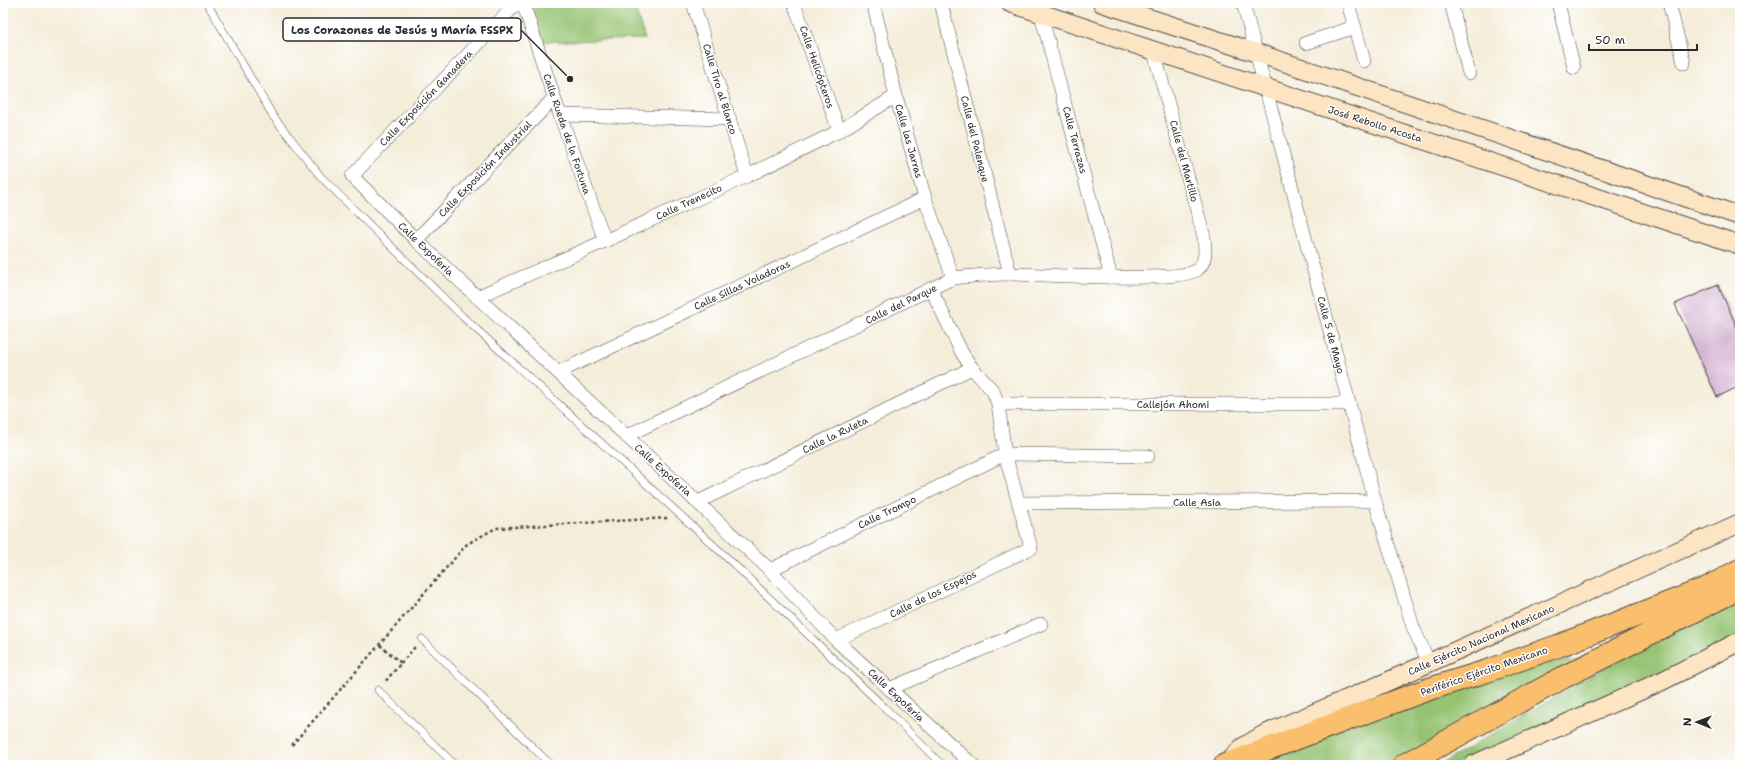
<svg xmlns="http://www.w3.org/2000/svg" width="1743" height="768" viewBox="0 0 1743 768" font-family="'Shantell Sans',sans-serif">
  <rect width="100%" height="100%" fill="#fff"/>
  <filter id="ink" filterUnits="userSpaceOnUse"><feTurbulence type="fractalNoise" baseFrequency=".025" numOctaves="2"/><feDisplacementMap in="SourceGraphic" scale="8" xChannelSelector="R" yChannelSelector="G"/><feConvolveMatrix kernelMatrix="1 2 1 2 8 2 1 2 1" color-interpolation-filters="sRGB"/></filter>
  <filter id="wash" filterUnits="userSpaceOnUse"><feTurbulence type="fractalNoise" baseFrequency=".012" numOctaves="4" result="noise"/><feDisplacementMap in="SourceGraphic" scale="16" xChannelSelector="R" yChannelSelector="G"/><feGaussianBlur stdDeviation="0.9" result="paint"/><feColorMatrix in="noise" values="0 0 0 0 0 0 0 0 0 0 0 0 0 0 0 0 0 1.4 0 .05"/><feComposite in="paint" operator="in"/></filter>
  <g filter="url(#wash)">
    <rect width="100%" height="100%" fill="#f4edd9"/>
    <!-- green -->
    <g fill="#95c372" stroke="#60774e">
      <polygon points="523,3 633,3 645,39 537,42"/>
      <polygon points="1740,592 1740,638 1685,663 1453,765 1440,765 1685,620"/>
      <polygon points="1582,660 1396,765 1235,765 1526,665"/>
    </g>
    <g id="blocks">
      <!-- building -->
      <polygon fill="#cda7cb" points="1718,285 1740,334 1740,386 1717,397 1675,304"/>
    </g>
  </g>
  <g filter="url(#ink)">
    <use href="#blocks" fill-opacity="0" stroke="#494845" stroke-width="1"/>
    <g fill="none" stroke-linecap="round" stroke-linejoin="round">
      <defs>
        <g id="lane">
          <polyline points="207,3 273,116 321,177 463,317 722,553 886,709 942,765"/>
          <polyline points="422,639 551,765"/>
          <polyline points="378,690 455,765"/>
        </g>
        <g id="street">
          <polyline points="517,3 352,176 416,240 770,570 836,640 973,765"/>
          <polyline points="523,3 560,115 605,241"/>
          <polyline points="693,3 747,176"/>
          <polyline points="794,3 839,131"/>
          <polyline points="873,3 896,96 925,198 953,278"/>
          <polyline points="941,3 1010,274"/>
          <polyline points="1243,3 1375,501 1413,627 1429,663"/>
          <polyline points="1348,3 1364,61"/>
          <polyline points="1451,3 1469,73"/>
          <polyline points="1558,3 1574,68"/>
          <polyline points="1669,3 1684,63"/>
          <polyline points="1039,7 1111,277"/>
          <polyline points="1306,43 1355,27"/>
          <polyline points="560,115 730,119"/>
          <polyline points="416,240 554,98"/>
          <polyline points="477,297 605,241 747,176 839,131 896,96"/>
          <polyline points="559,372 925,198"/>
          <polyline points="998,404 1349,404"/>
          <path d="M626,436L953,278C972,276 991,274 1011,274C1039,274 1184,284 1198,269C1207,261 1205,248 1204,237L1154,52"/>
          <polyline points="698,502 972,368"/>
          <polyline points="1019,503 1375,501"/>
          <polyline points="770,570 1005,454 1148,456"/>
          <polyline points="836,640 1031,548 1005,454 998,404 993,391 972,368 962,353 931,289"/>
          <polyline points="889,689 1041,624"/>
        </g>
        <g id="secondary">
          <polyline points="1010,3 1740,245"/>
          <polyline points="1102,3 1257,53 1740,216"/>
          <polyline points="1229,762 1243,747 1263,735 1382,684 1740,523"/>
          <polyline points="1473,765 1662,681 1740,641"/>
        </g>
        <g id="highway">
          <polyline points="1225,765 1426,690 1487,671 1558,646 1707,588 1740,570"/>
          <polyline points="1404,765 1564,677 1740,588"/>
        </g>
      </defs>
      <!-- lane casing -->
      <use href="#lane" stroke="#494845" stroke-width="8"/>
      <!-- street casing -->
      <use href="#street" stroke="#494845" stroke-width="14"/>
      <!-- secondary casing -->
      <use href="#secondary" stroke="#494845" stroke-width="20"/>
      <!-- highway casing -->
      <use href="#highway" stroke="#494845" stroke-width="24"/>
      <!-- path -->
      <g stroke="#494845" stroke-width="2.5" stroke-dasharray="3 3" stroke-linecap="butt">
        <polyline points="380,645 401,663 384,683"/>
        <polyline points="401,663 415,647"/>
        <polyline points="292,745 467,544 496,528 668,518"/>
      </g>
      <!-- lane -->
      <use href="#lane" stroke="#fff" stroke-width="7"/>
      <!-- street -->
      <use href="#street" stroke="#fff" stroke-width="13"/>
      <!-- secondary -->
      <use href="#secondary" stroke="#fde5c4" stroke-width="18"/>
      <!-- highway -->
      <use href="#highway" stroke="#f9bf6c" stroke-width="22"/>
    </g>
  </g>
  <g text-anchor="middle" dominant-baseline="central" stroke-width="3" stroke-linejoin="round" paint-order="stroke">
    <!-- street labels -->
    <g font-size="10" fill="#2b2b2b" stroke="#fff">
      <text transform="translate(817 67) rotate(71)">Calle Helicópteros</text>
      <text transform="translate(720 89) rotate(73)">Calle Tiro al Blanco</text>
      <text transform="translate(426 98) rotate(-46)">Calle Exposición Ganadera</text>
      <text transform="translate(1375 124) rotate(18)">José Rebollo Acosta</text>
      <text transform="translate(567 134) rotate(71)">Calle Rueda de la Fortuna</text>
      <text transform="translate(975 139) rotate(76)">Calle del Palenque</text>
      <text transform="translate(1075 140) rotate(75)">Calle Terrazas</text>
      <text transform="translate(909 141) rotate(74)">Calle las Jarras</text>
      <text transform="translate(1184 161) rotate(75)">Calle del Martillo</text>
      <text transform="translate(485 169) rotate(-46)">Calle Exposición Industrial</text>
      <text transform="translate(689 202) rotate(-25)">Calle Trenecito</text>
      <text transform="translate(426 249) rotate(44)">Calle Expoferia</text>
      <text transform="translate(742 285) rotate(-25)">Calle Sillas Voladoras</text>
      <text transform="translate(901 304) rotate(-26)">Calle del Parque</text>
      <text transform="translate(1331 335) rotate(75)">Calle 5 de Mayo</text>
      <text x="1173" y="404">Callejón Ahomi</text>
      <text transform="translate(835 435) rotate(-26)">Calle la Ruleta</text>
      <text transform="translate(663 470) rotate(42)">Calle Expoferia</text>
      <text x="1197" y="502">Calle Asia</text>
      <text transform="translate(887 512) rotate(-26)">Calle Trompo</text>
      <text transform="translate(933 594) rotate(-26)">Calle de los Espejos</text>
      <text transform="translate(1481 640) rotate(-24)">Calle Ejército Nacional Mexicano</text>
      <text transform="translate(1484 671) rotate(-19)">Periférico Ejército Mexicano</text>
      <text transform="translate(896 695) rotate(43)">Calle Expoferia</text>
    </g>
  </g>
  <!-- callouts -->
  <path fill="none" stroke="#2b2b2b" stroke-width="1.5" d="M570 79L521 30"/>
  <circle fill="#2b2b2b" stroke="#fff" stroke-width="1.5" cx="570" cy="79" r="4"/>
  <rect fill="#fff" stroke="#2b2b2b" stroke-width="1.5" x="283" y="18" width="238" height="23" rx="4"/>
  <g font-size="11" text-anchor="middle" font-weight="bold" fill="#2b2b2b">
    <text x="402" y="34">Los Corazones de Jesús y María FSSPX</text>
  </g>
  <!-- margin -->
  <rect width="1743" height="768" fill="none" stroke="#fff" stroke-width="16"/>
  <!-- north arrow -->
  <g transform="translate(1697 722) rotate(271)" stroke="#ffffff" stroke-width="3" paint-order="stroke">
  <path d="M0-3L7 15L0 10L-7 15Z" fill="#2b2b2b"/>
  <text y="-6" font-size="11" font-weight="bold" text-anchor="middle" fill="#2b2b2b">N</text>
  </g>
  <!-- scale -->
  <path d="M1589 44v6h108v-6" fill="none" stroke="#2b2b2b" stroke-width="2"/>
  <text x="1595" y="44" font-size="12" fill="#2b2b2b" stroke="#ffffff" stroke-width="3" paint-order="stroke">50 m</text>
</svg>
